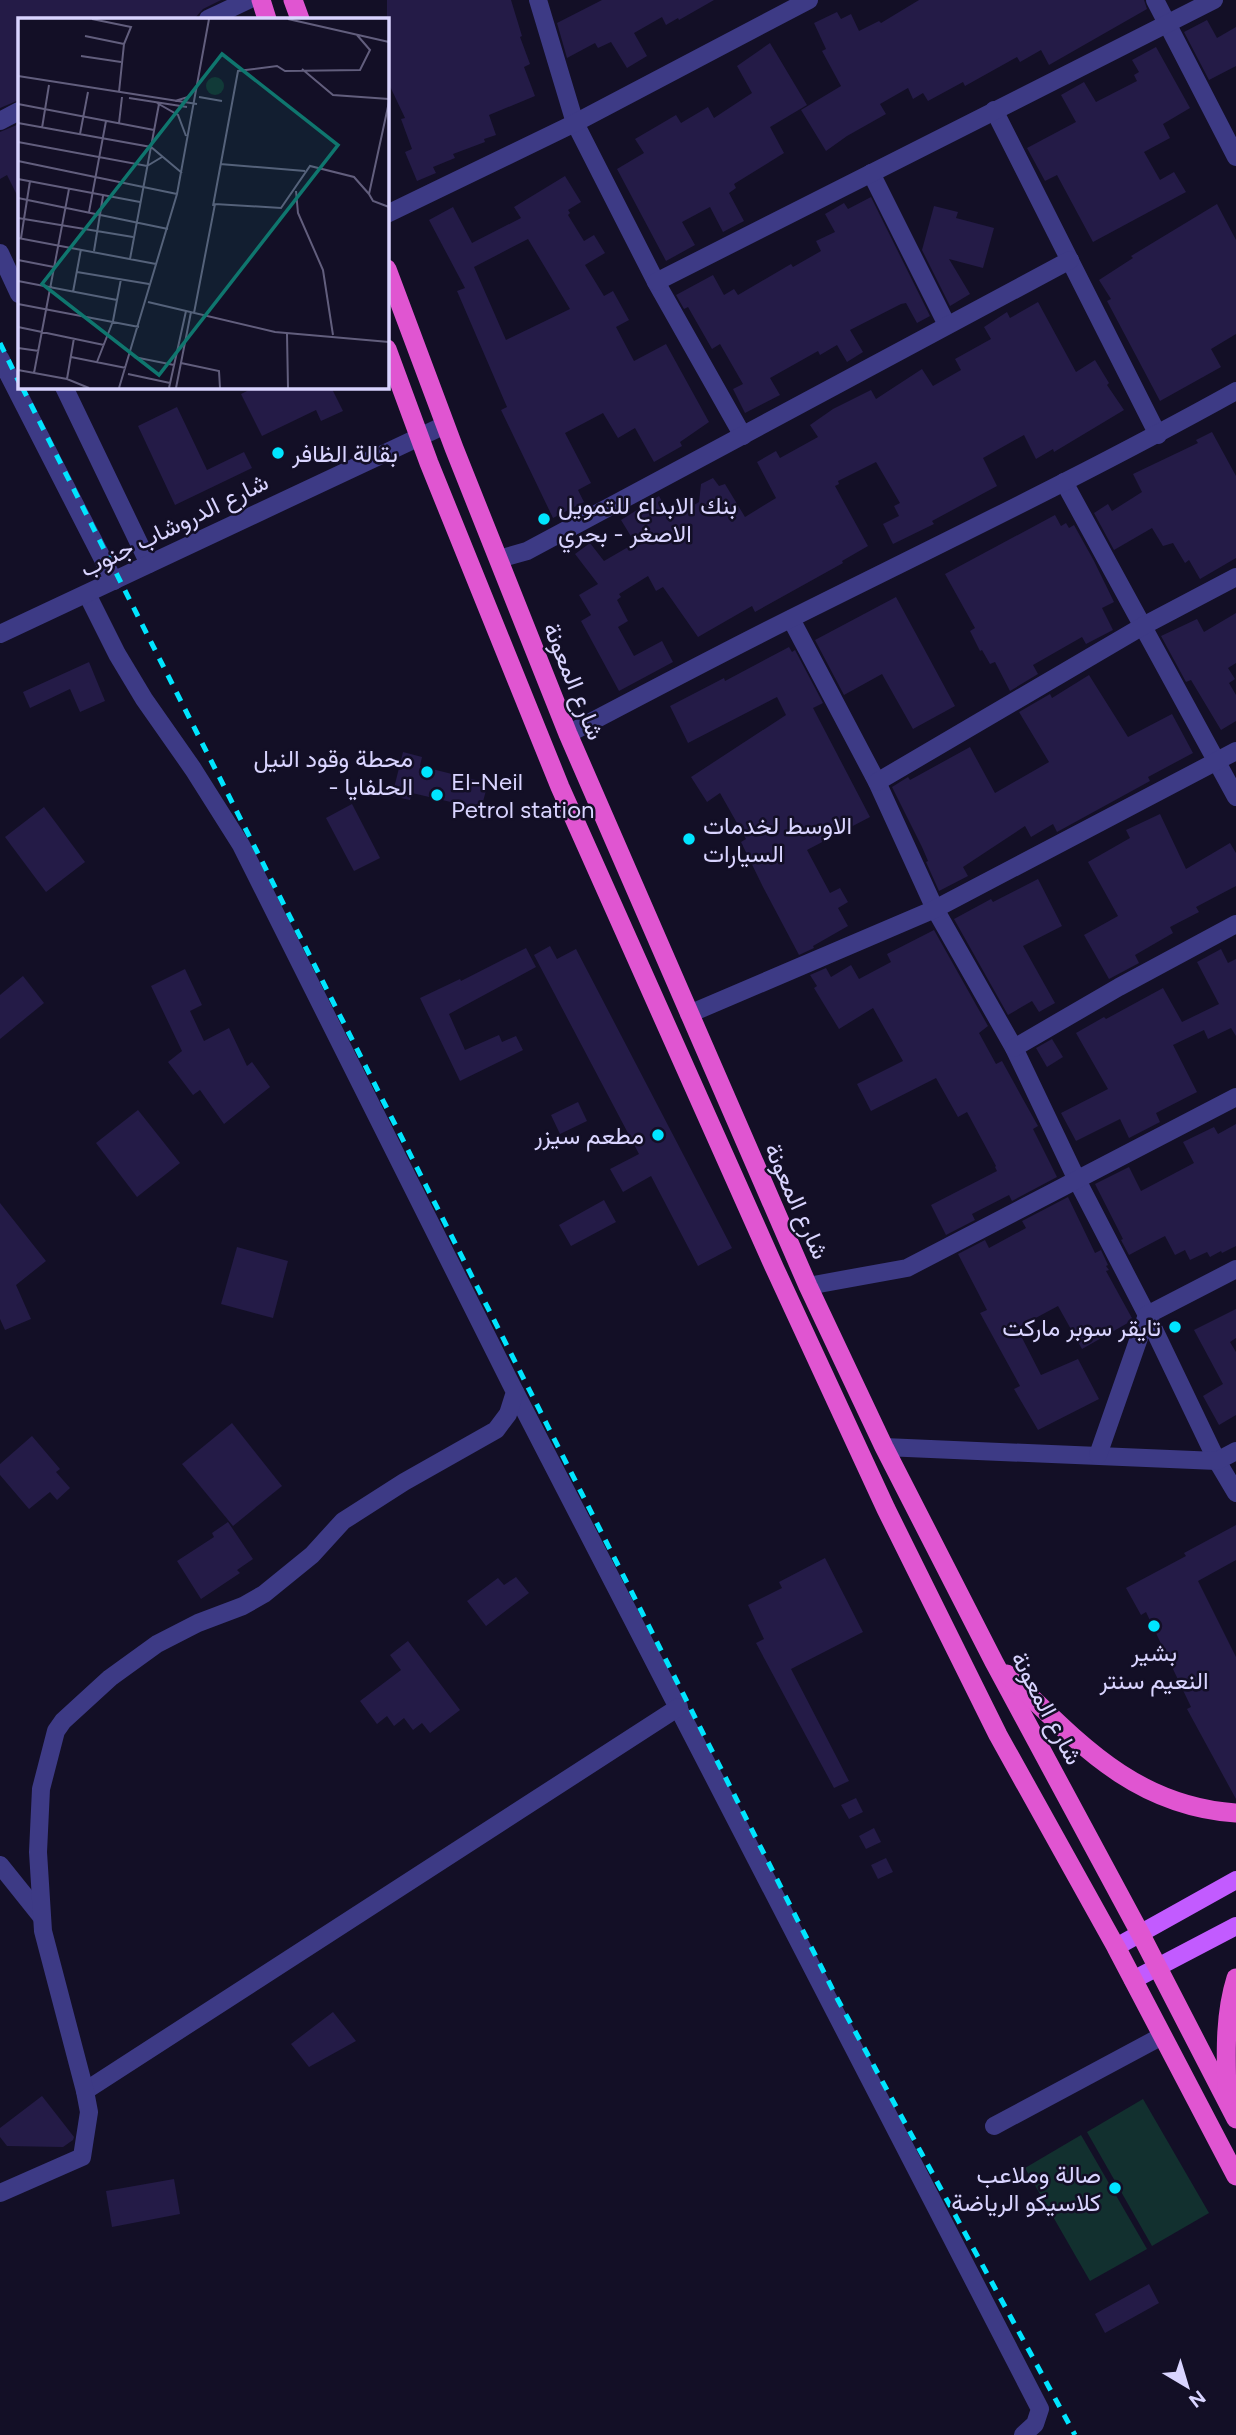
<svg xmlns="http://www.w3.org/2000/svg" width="1236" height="2435" viewBox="0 0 1236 2435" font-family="Figtree,Vazirmatn,sans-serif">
  <rect width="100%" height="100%" fill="#130f26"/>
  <!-- green -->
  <g fill="#12302f">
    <polygon points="1143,2099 1209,2213 1152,2246 1087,2132"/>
    <polygon points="1081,2135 1147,2249 1090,2281 1025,2168"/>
  </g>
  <!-- building -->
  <g fill="#241b47" fill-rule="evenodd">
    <polygon points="0,0 221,0 203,9 194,19 19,19 19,100 0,108"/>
    <polygon points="387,0 511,0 522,36 520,37 530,64 524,67 535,96 489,115 496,135 484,139 485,142 453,154 455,158 433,167 436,173 417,181 405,152 412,149 401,119 405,118 387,80"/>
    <polygon points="602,0 714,0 679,20 678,18 666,25 662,17 634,33 647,56 627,68 611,42 598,48 595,43 567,58 557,23"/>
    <polygon points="919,0 1144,0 1147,9 1049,65 1041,50 1020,62 1017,57 965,86 963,82 928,101 923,93 913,99 908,88 880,104 886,114 847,136 826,151 801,110 841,86 822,51 826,49 814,23 837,12 841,19 851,14 859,31 879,21 881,23"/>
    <polygon points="1207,20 1217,38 1236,27 1236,66 1209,80 1184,32"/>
    <polygon points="770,43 807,105 770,127 784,153 734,184 736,188 729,193 744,221 723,232 710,207 682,222 695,245 666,261 617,169 644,153 635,139 676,115 681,123 708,107 714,118 752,93 737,66"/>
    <polygon points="1156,47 1190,108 1163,124 1170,138 1144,152 1160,180 1174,172 1186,192 1093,242 1057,175 1045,181 1027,148 1076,122 1061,95 1084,82 1096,102 1137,81 1134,75 1139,72 1132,60"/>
    <polygon points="19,124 19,199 7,175 0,179 0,132"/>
    <path d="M565,176L581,202L568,210L570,213L568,215L584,241L594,235L605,253L585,265L604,296L613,291L629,320L616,327L634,361L666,344L709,422L680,442L682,446L654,462L635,428L618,438L603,413L565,433L591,483L578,490L584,502L553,518L501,410L507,407L457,291L465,288L429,220L453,207L472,243L521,218L514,207ZM528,239L570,309L506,340L474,267Z"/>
    <polygon points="871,197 930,316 917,323 906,303 901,304 850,330 863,352 847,362 837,345 820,355 818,351 770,378 780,395 745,413 733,389 743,384 720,344 712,349 688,307 684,309 676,295 713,275 724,295 734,289 738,295 791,264 793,267 821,251 816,241 835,232 825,214 844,203 848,209"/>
    <polygon points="1217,204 1236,240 1236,334 1211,349 1221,367 1160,401 1107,301 1111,299 1099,280 1133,258 1131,256"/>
    <polygon points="934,206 958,212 956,218 994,228 983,268 949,259 970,294 950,306 922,250"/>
    <polygon points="1038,302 1076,372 1095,360 1109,383 1107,385 1124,410 1054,452 1053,449 1036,459 1024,435 983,458 997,486 932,521 934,524 893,544 883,524 899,516 894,506 900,503 876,462 838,481 839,484 835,486 868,546 842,561 843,563 755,612 752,606 698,637 663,587 656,591 648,576 619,594 621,597 617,600 628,621 618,627 634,656 662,641 673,662 619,691 581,621 591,615 579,595 598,584 575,554 590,543 604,561 635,543 621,520 659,496 671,517 676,516 699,502 701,484 713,478 719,486 725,484 745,517 776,498 757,462 776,451 780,458 818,437 810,425 833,409 871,390 876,399 922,369 933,386 961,370 955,359 991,339 984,327 1007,312 1010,318"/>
    <polygon points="255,387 331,387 343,411 321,421 316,410 262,436 241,394"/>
    <polygon points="177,407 207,470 244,452 252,468 175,505 138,426"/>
    <polygon points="1212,432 1236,476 1236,558 1200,579 1189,560 1185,563 1173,543 1163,546 1152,528 1114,550 1094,513 1108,504 1112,511 1142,492 1133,474 1198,443 1196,440"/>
    <polygon points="1055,515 1061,526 1066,523 1069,528 1074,525 1094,561 1114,602 1102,608 1113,630 1086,644 1082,637 1033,665 1038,674 1010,691 995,662 990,664 982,650 980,651 970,631 975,628 945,574"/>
    <polygon points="896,597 955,706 913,729 882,674 844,695 815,640"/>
    <polygon points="1236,613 1236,663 1228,668 1235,679 1229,683 1236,695 1236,721 1221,730 1191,680 1186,682 1161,636 1197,619 1204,632"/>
    <polygon points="789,647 792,652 795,650 823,703 813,708 870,817 807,850 830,893 840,888 848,902 838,908 848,926 813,946 814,948 799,955 763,887 741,842 746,839 720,793 707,802 691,777 786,715 777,697 688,743 670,706 724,678 725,681"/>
    <polygon points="89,662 105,701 80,712 70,689 30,708 23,692"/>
    <polygon points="1089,675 1128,737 1172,714 1193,753 1148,777 1150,781 1057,832 1053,824 1031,837 1025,826 963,867 968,876 939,891 926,862 928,861 922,847 892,787 908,777 910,780 970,747 995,793 1049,762 1019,712 1050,694 1052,698"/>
    <polygon points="403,752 422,757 420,766 488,783 481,809 412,793 410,800 392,796"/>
    <polygon points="352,804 380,858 354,871 326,818"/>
    <polygon points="44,807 85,862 46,892 5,837"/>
    <polygon points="1160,814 1186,869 1230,843 1236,853 1236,886 1196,907 1199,912 1170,927 1173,933 1135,955 1139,963 1109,979 1084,935 1118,916 1088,862 1130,838 1126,830"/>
    <polygon points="1038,879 1062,926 1023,946 1055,1003 1039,1012 1032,1001 1008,1015 954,919 991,899 993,902"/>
    <polygon points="934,930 988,1026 979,1033 996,1064 1002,1061 1024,1101 1038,1126 1033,1129 1057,1177 1012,1201 1009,1195 972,1214 975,1220 946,1235 931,1205 997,1171 995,1167 996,1166 967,1112 958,1117 936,1078 871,1111 857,1084 903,1061 873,1008 839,1029 814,988 817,986 810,975 826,968 831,977 851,965 859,979 891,962 887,954"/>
    <polygon points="550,946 557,959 576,949 732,1248 698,1266 651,1176 623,1192 610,1169 639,1154 534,955"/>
    <polygon points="526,948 536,967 449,1014 465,1050 499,1035 502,1042 516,1036 523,1050 460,1081 420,998 460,979 461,981"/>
    <polygon points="1221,949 1228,963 1236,959 1236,1036 1231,1028 1208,1039 1204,1030 1173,1045 1197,1092 1156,1113 1160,1122 1129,1138 1120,1119 1076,1141 1061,1113 1108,1089 1076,1033 1104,1017 1106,1019 1163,988 1182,1022 1219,1004 1197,962"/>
    <polygon points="185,969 202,1005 190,1011 204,1041 229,1028 247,1066 252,1062 270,1087 224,1124 200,1090 193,1095 168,1062 182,1051 151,986"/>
    <polygon points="23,976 44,1003 0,1039 0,995"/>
    <polygon points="1052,1039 1063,1057 1047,1067 1036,1048"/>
    <polygon points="578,1102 587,1121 560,1134 551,1115"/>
    <polygon points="138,1110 180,1163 137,1197 96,1143"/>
    <polygon points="1236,1124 1236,1246 1222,1253 1221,1251 1210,1257 1207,1252 1190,1260 1185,1250 1175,1255 1165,1236 1129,1255 1121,1240 1123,1239 1095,1184 1129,1167 1141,1191 1194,1163 1183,1142 1214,1127 1218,1134"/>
    <polygon points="1068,1197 1095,1253 1101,1250 1108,1265 1106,1266 1109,1270 1106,1271 1133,1320 1082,1349 1058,1306 1017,1328 1041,1375 1078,1359 1099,1399 1038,1430 1014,1389 1020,1386 980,1313 987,1310 958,1254 985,1240 989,1248 1026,1228 1022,1221"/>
    <polygon points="604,1200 616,1222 571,1246 559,1225"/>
    <polygon points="0,1203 46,1261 16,1285 31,1319 5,1330 0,1319"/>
    <polygon points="237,1247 288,1261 273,1318 221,1304"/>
    <polygon points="1236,1309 1236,1338 1230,1342 1236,1352 1236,1415 1219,1425 1203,1396 1223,1384 1194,1330"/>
    <polygon points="232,1423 282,1486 233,1526 182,1464"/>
    <polygon points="32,1436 60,1469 56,1472 70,1488 57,1500 50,1492 29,1509 0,1475 0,1464"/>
    <polygon points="228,1522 253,1559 237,1570 240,1573 201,1599 177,1561 214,1537 212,1533"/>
    <polygon points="1236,1525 1236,1560 1198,1581 1236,1657 1236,1799 1187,1709 1191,1707 1146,1612 1141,1615 1126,1588 1186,1556 1184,1553"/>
    <polygon points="825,1558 863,1632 791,1669 849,1781 834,1788 756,1643 764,1639 748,1605 782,1588 779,1582"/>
    <polygon points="516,1577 529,1593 486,1626 467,1601 498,1578 504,1585"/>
    <polygon points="408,1641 460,1710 430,1733 422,1723 413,1730 404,1718 394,1726 387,1716 377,1724 360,1701 401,1670 390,1655"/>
    <polygon points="856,1798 863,1812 849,1819 841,1805"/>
    <polygon points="874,1828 881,1842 866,1849 859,1836"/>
    <polygon points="886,1858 893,1872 878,1879 871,1865"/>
    <polygon points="333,2012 356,2041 309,2067 291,2044"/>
    <polygon points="42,2096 74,2137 73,2140 63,2147 7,2146 0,2137 0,2128"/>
    <polygon points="174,2179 180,2214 112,2227 106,2191"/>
    <polygon points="1149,2284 1159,2303 1105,2333 1095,2314"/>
  </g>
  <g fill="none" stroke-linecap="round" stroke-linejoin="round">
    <!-- minor -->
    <g stroke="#3d3a85" stroke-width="18">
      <polyline points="538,0 575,123 656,282 743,436"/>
      <polyline points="1155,0 1236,157"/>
      <polyline points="208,19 248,0"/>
      <polyline points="994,110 1158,435"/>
      <polyline points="0,121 19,111"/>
      <polyline points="871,173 947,325"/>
      <polyline points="387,214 575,123 809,0"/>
      <polyline points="0,253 19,294"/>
      <polyline points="656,282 1214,0"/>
      <polyline points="0,358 114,581"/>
      <polyline points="64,387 149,564"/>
      <polyline points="1064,482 1236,797"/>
      <polyline points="499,559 527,551 1070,260"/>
      <polyline points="791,619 877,782 935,909 1014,1048 1077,1180 1147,1315 1217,1461 1236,1493"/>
      <path d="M568,734C642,695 716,656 790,619C940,544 1090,472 1236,391"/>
      <polyline points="877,782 1143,626 1236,577"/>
      <polyline points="689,1014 935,909 1236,751"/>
      <polyline points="1014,1048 1119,987 1236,924"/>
      <polyline points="808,1286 907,1268 1236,1097"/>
      <polyline points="515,1392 1040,2409 1035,2424 1023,2435"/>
      <polyline points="884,1447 1217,1461 1236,1451"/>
      <polyline points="1098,1455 1147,1315 1236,1269"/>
      <polyline points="0,1865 41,1916"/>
      <polyline points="85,2091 679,1707"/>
      <polyline points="994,2126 1162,2036"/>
      <polyline points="0,2193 82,2157 89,2112 85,2091 43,1931 38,1852 41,1789 56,1731 63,1721 110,1678 157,1644 198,1623 243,1606 264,1594 312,1555 343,1521 404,1482 496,1430 508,1414 515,1392 241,845 193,769 144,699 117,654 87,594"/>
    </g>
    <!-- tertiary -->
    <polyline stroke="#3d3a85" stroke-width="18" points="0,634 445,425"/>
    <!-- primary -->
    <g stroke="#c25bff" stroke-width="18">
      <polyline points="1116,1947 1236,1880"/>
      <polyline points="1133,1980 1236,1926"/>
    </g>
    <!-- trunk -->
    <g stroke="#e055d1" stroke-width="19">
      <polyline points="261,0 267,19"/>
      <polyline points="293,0 300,19"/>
      <polyline points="387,269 454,448 568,734 808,1286 884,1447 994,1662 1140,1933 1236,2119"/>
      <polyline points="387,349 429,463 560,787 775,1269 886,1509 998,1735 1116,1947 1236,2176"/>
      <path d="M1007,1674C1077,1741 1133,1806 1236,1813"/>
      <path d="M1227,2096C1226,2056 1224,2016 1236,1978"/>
    </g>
    <!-- rail -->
    <g stroke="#00e5ff" stroke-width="5" stroke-dasharray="10 9" stroke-linecap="butt">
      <polyline points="0,343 19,382"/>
      <polyline points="22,387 838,2000 1075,2435"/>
    </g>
  </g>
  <!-- markers -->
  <g fill="#00e5ff" stroke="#130f26" stroke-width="2.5">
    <circle cx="278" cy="453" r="7"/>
    <circle cx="544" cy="519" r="7"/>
    <circle cx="427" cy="772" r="7"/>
    <circle cx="437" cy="795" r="7"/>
    <circle cx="689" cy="839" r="7"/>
    <circle cx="658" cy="1135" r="7"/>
    <circle cx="1175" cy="1327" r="7"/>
    <circle cx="1154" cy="1626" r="7"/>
    <circle cx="1115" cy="2188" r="7"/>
  </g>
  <g text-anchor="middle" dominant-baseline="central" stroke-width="5" stroke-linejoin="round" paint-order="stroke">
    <!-- poi labels -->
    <g font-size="24" fill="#d9d4ff" stroke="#130f26" text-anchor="start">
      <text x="292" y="453">بقالة الظافر</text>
      <text x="558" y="505">بنك الابداع للتمويل<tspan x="558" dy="28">الاصغر - بحري</tspan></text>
      <text x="413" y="758" text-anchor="end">محطة وقود النيل<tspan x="413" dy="28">- الحلفايا</tspan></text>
      <text x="451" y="781">El-Neil<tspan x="451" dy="28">Petrol station</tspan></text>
      <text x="703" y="825">الاوسط لخدمات<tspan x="703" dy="28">السيارات</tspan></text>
      <text x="644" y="1135" text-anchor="end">مطعم سيزر</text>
      <text x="1161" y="1327" text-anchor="end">تايقر سوبر ماركت</text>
      <text x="1154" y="1652" text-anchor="middle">بشير<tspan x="1154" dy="28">النعيم سنتر</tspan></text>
      <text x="1101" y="2174" text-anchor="end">صالة وملاعب<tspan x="1101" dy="28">كلاسيكو الرياضة</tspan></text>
    </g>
    <!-- street labels -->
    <g font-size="24" fill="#d9d4ff" stroke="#130f26">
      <text transform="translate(174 525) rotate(-26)">شارع الدروشاب جنوب</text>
      <text transform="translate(574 681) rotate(68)">شارع المعونة</text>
      <text transform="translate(797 1201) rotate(66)">شارع المعونة</text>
      <text transform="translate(1047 1708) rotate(62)">شارع المعونة</text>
    </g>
  </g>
  <!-- overview -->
  <g transform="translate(18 18)">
    <rect width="371" height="371" fill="#130f26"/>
    <path d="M188 68a9 9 0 1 1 18 0a9 9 0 1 1-18 0Z" fill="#12302f"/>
    <path fill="none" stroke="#625e7d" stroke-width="2" d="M74,1L113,9L106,26L101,74M270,1L371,24M67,18L106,26M63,38L103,44M284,51L315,77L371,81M0,58L179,86M181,79L204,83M111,80L169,89M157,83L170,79L179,69M371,84L351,176L355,183L371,189M139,85L160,97L168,118M0,86L136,112M0,105L133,129L164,155M101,105L104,79M24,110L31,67M62,116L70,74M0,124L129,148L144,139M0,143L159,176M202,146L287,153M0,161L122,184M278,173L280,195L305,252L315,317M0,180L150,211M195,188L220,53L259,48L267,53L342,52L352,32L339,17M71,194L88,103M0,200L115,219M0,220L138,246M3,220L12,163M76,233L85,178M112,241L141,86M0,242L36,249M59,254L131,266M0,263L99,282M55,274L63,231M130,284L257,314L371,324M0,286L121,309M176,295L197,186L263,190L292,148L336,159L351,176M0,309L86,327M269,316L270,370M0,330L21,333M53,339L108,350M116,339L156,347M79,344L95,303L103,261M163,345L201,353L202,370M0,352L49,361L71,370M16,355L51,171M110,356L152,365M49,361L56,320M101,370L159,176L191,1M151,370L168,293M158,370L173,294"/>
    <path fill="#0f766e" fill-opacity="0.15" stroke="#0f766e" stroke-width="3.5" d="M204,36L320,127L141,357L24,266Z"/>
    <rect width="371" height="371" fill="none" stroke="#d9d4ff" stroke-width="3.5"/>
  </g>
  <!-- north arrow -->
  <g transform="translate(1187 2386) rotate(142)" stroke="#130f26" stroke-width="5" paint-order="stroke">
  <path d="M0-5L12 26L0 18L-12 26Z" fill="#d9d4ff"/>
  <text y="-10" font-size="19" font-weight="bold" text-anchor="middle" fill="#d9d4ff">N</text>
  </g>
</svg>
